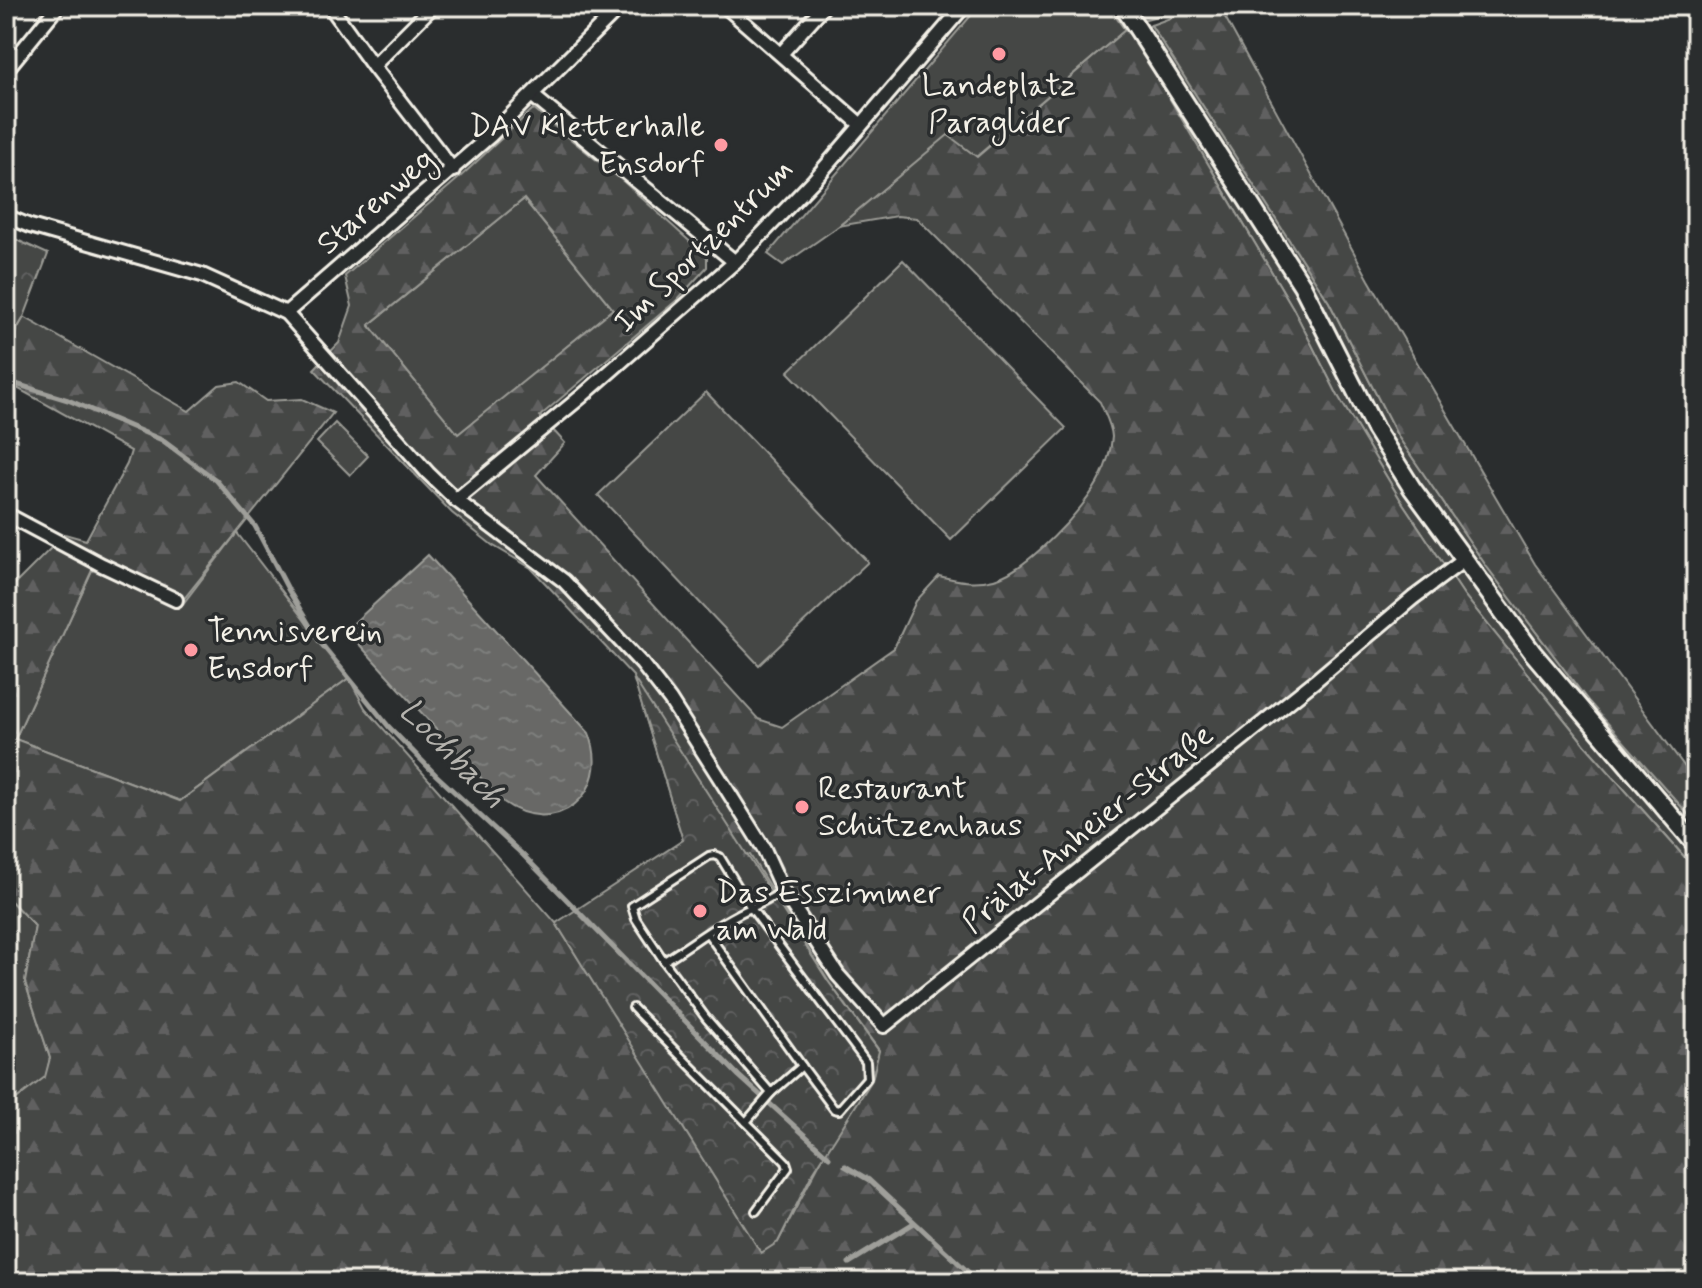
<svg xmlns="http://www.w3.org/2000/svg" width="1702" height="1288" viewBox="0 0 1702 1288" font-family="Mynerve,sans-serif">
  <defs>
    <pattern id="forest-firs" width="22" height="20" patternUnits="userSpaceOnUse" patternTransform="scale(2)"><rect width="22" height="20" fill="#444645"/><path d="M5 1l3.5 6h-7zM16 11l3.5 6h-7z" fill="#606160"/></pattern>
    <pattern id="park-crowns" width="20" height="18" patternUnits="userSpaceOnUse" patternTransform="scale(2)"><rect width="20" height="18" fill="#444645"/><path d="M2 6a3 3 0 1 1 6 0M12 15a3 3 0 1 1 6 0" fill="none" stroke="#606160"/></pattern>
    <pattern id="water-ripples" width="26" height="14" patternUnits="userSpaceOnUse" patternTransform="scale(2)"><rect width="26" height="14" fill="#676866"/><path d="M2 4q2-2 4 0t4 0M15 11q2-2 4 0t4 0" fill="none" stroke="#7d7e7c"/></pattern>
  </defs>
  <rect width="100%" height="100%" fill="#2a2d2e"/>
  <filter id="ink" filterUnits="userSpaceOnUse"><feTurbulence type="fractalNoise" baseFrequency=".0125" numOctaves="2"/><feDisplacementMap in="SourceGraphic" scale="16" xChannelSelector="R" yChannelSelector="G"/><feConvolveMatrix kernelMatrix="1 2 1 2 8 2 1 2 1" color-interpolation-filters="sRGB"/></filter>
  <g filter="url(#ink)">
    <!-- green -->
    <g fill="#444645" stroke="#9c9c96" stroke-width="2">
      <polygon points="979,6 1108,6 1125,30 976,157 948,136 839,226 783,265 768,254"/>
      <polygon points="1151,25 1329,302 1397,435 1487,567 1589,702 1696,823 1696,870 1585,745 1464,595 1400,499 1338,396 1293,308 1134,38"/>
      <polygon points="524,199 613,309 458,435 369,325"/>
      <polygon points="903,260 1066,428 951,540 788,372"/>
      <polygon points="706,392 868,562 759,665 598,495"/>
      <polygon points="335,423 368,456 350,475 317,442"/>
      <polygon points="237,533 349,678 180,801 15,739 92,570 182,605"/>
      <polygon points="6,896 35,926 25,982 50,1058 46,1077 6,1107"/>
    </g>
    <!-- forest -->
    <g fill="url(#forest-firs)" stroke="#9c9c96" stroke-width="2" fill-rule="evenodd">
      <polygon points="1203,6 1219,6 1369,280 1535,564 1696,782 1696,823 1589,702 1487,567 1397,435 1329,302 1151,25"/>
      <path d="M1125,30L1134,38L1293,308L1338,396L1400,499L1464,595L1585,745L1696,870V1282H6V1107L45,1077L50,1058L25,982L35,926L6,896V593L65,534L86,540L127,464L131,451L6,382V348L24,317L189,411L219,385L239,382L266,401L302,399L333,413L183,600L98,557L15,739L180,801L349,678L365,708L556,923L588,974L778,1242L879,1050L828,981L750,855L683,840L633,676L531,568L492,545L452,513L314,369L339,343L352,306L345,276L459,178L533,109L624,182L707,257V267L677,300L540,416L565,443L536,475L758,719L782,727L894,648L916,601L939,576C959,581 974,584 994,579C1026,571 1086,508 1100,478C1106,466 1111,450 1112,437C1112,426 1104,412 1100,402L917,218L897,216L839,226L948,135L977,157ZM524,199L613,309L458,434L369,325Z"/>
    </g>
    <!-- park -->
    <g fill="url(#park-crowns)" stroke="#9c9c96" stroke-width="2">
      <polygon points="1132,6 1194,6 1142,20"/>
      <polygon points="6,235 48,254 24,317 6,348"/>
      <polygon points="633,677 828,981 879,1051 872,1080 811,1176 778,1242 761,1253 556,923 683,840"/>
    </g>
    <!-- water -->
    <path fill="url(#water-ripples)" stroke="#9f9f9a" stroke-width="2" d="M428,555L589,733C613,794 555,840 502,801L346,630Z"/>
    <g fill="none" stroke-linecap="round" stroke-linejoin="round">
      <!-- stream -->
      <g stroke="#9f9f9a" stroke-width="5">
        <polyline points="6,381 68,400 162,440 216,480 255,526 289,591 319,641 389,727 436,775 523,855 739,1076 829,1157"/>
        <polyline points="845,1166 869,1180 979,1282"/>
        <polyline points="849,1263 914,1223"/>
        <polyline points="794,1282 794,1281"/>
      </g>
      <defs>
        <g id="service">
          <path d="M708,934L802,1066L771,1093L706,1018L664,961C689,946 725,918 751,908C763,903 772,898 783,891"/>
          <polyline points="664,961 636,919 632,906 709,856 714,855 720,857 751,908 866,1062 867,1078 839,1110 834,1109 802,1066"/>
          <polyline points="633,1008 746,1122 771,1093"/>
          <polyline points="746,1122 786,1162 788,1168 756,1211"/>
        </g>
        <g id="minor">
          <polyline points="330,6 373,66 453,170"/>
          <polyline points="725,6 861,125"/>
          <polyline points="781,54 824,6"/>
          <polyline points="373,66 433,6"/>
          <polyline points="6,70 58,6"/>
          <polyline points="533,96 735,262"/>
          <polyline points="6,216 30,226 202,275 286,313 428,473 456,500 564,581 642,664 670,700 719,777 764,849 783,891 838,975 884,1026 1315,681 1413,598 1464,560"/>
          <polyline points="286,313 490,136 621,6"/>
          <polyline points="456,500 582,396 735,262 814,180 964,6"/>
          <polyline points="6,514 102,565 176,600"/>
        </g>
        <polyline id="tertiary" points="1123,6 1302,285 1375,429 1412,488 1533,653 1696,845"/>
      </defs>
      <!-- service casing -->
      <use href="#service" stroke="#f4f1e8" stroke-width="12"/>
      <!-- minor casing -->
      <use href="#minor" stroke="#f4f1e8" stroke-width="18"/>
      <!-- tertiary casing -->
      <use href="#tertiary" stroke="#f4f1e8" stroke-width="22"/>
      <!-- service -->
      <use href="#service" stroke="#2a2d2e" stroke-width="6"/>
      <!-- minor -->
      <use href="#minor" stroke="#2a2d2e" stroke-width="12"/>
      <!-- tertiary -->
      <use href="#tertiary" stroke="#2a2d2e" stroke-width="16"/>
    </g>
  </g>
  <!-- markers -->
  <g fill="#ff9aa2" stroke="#2a2d2e" stroke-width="3">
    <circle cx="999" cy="54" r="8"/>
    <circle cx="721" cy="145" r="8"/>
    <circle cx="191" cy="650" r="8"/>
    <circle cx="802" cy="807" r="8"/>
    <circle cx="700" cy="911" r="8"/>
  </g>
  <g text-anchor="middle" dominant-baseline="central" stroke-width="7" stroke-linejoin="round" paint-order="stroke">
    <!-- poi labels -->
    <g font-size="32" fill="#f4f1e8" stroke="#2a2d2e" text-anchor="start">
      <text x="999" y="86" text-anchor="middle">Landeplatz<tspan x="999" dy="37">Paraglider</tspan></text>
      <text x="705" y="127" text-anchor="end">DAV Kletterhalle<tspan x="705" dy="37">Ensdorf</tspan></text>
      <text x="207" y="632">Tennisverein<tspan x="207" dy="37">Ensdorf</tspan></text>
      <text x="818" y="789">Restaurant<tspan x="818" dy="37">Schützenhaus</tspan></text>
      <text x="716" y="893">Das Esszimmer<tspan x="716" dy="37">am Wald</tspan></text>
    </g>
    <!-- street labels -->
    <g font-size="32" fill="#f4f1e8" stroke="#2a2d2e">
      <text transform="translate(376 202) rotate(-41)">Starenweg</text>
      <text transform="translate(704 246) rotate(-44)">Im Sportzentrum</text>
      <text transform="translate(1088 829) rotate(-39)">Prälat-Anheier-Straße</text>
    </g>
    <!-- water labels -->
    <g font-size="34" font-style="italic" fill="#b5b3ae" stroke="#2a2d2e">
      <text transform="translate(452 754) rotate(46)">Lochbach</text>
    </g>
  </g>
  <!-- margin -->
  <rect width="1702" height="1288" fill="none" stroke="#2a2d2e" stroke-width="32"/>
  <rect x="16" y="16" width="1670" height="1256" fill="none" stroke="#f4f1e8" stroke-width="3" filter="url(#ink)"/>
</svg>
